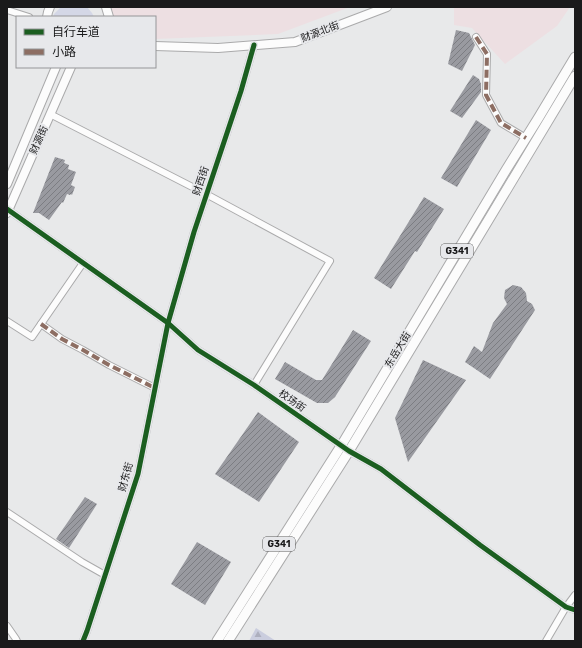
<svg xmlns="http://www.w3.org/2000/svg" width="582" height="648" viewBox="0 0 582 648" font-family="Rubik,'Noto Sans SC',sans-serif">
  <defs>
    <pattern id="forest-firs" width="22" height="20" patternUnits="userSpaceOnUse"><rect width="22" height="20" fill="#cacdde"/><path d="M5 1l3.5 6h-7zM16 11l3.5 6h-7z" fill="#adafbe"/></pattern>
    <pattern id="building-hatch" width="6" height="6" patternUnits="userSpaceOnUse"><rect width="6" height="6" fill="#999aa0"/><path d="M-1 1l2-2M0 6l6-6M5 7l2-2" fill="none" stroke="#7c7d82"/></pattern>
  </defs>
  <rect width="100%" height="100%" fill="#e8e9ea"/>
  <!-- commercial -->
  <g fill="#eddfe2">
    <polygon points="108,7 350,7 278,34 155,39 155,17 113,17"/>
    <polygon points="454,7 570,7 557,26 505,64 472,28 454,25"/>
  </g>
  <!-- forest -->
  <polygon fill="url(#forest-firs)" points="256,628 276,641 249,641"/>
  <!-- garden -->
  <polygon fill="#d4d7e6" points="61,7 87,7 92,13 94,17 53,17 54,14"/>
  <!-- building -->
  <g fill="url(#building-hatch)">
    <polygon points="456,30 469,33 475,45 462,71 448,64"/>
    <polygon points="473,75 479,79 481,84 481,92 462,118 450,111"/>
    <polygon points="476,120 491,130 457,187 441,178"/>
    <polygon points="55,157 65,160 64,163 69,165 68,169 76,172 71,185 75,187 72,195 71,194 70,195 67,194 63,203 62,202 49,220 39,213 33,213"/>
    <polygon points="424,197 444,209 417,252 415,251 391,289 374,278"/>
    <polygon points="513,285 521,287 526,293 527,301 532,304 535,310 490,379 465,362 474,346 482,352 493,323 507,304 504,298 505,290"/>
    <polygon points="353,330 371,341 335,397 328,403 317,403 275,379 285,362 316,380 322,380"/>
    <polygon points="423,360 466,380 408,462 395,418"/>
    <polygon points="258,412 299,442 259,502 215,474"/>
    <polygon points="85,497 97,504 69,548 56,539"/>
    <polygon points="197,542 231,562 205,605 171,584"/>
  </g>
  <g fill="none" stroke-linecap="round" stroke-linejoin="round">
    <defs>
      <g id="minor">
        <polyline points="7,10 29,17"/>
        <polyline points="476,37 487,54 486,95 501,123 526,138"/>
        <polyline points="50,114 206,194 330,261 254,385"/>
        <polyline points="7,209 168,323 198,350 254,385 349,451 381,469 480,545 566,607 575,610"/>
        <polyline points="7,321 32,337 83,263"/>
        <polyline points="41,324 62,339 83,350 109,365 155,388"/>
        <polyline points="7,512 82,562 105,575"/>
        <polyline points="7,626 16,639 17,641"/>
        <polyline points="83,641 87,631 138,474 168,323 194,232 241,91 254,45"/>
        <polyline points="546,641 566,607 575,595"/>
      </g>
      <g id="major">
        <polyline points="106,7 109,17"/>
        <polyline points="47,17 48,12 50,7"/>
        <polyline points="155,46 218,48 295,42 387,7"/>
        <polyline points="7,184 56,67"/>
        <polyline points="7,213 71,67"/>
      </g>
      <g id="highway">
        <polyline points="217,641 341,446 506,170 539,117 575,57"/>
        <polyline points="228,641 349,451 492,214 575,76"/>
      </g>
    </defs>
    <!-- minor casing -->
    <use href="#minor" stroke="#aaaaab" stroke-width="8"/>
    <!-- major casing -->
    <use href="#major" stroke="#aaaaab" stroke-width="10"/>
    <!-- highway casing -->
    <use href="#highway" stroke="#aaaaab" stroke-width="11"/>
    <!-- minor -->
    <use href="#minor" stroke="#fcfcfc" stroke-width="6"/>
    <!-- major -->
    <use href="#major" stroke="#fcfcfc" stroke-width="8"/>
    <!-- highway -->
    <use href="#highway" stroke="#fcfcfc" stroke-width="9"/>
    <!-- quiet -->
    <g stroke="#8d6e63" stroke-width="4" stroke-dasharray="8 4" stroke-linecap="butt">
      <polyline points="476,37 487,54 486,95 501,123 526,138"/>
      <polyline points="41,324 62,339 83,350 109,365 155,388"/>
    </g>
    <defs>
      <g id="cycleway">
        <polyline points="7,209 168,323 198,350 254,385 349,451 381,469 480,545 566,607 575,610"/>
        <polyline points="83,641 87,631 138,474 168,323 194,232 241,91 254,45"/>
      </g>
    </defs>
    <!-- cycleway casing -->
    <use href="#cycleway" stroke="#e7e8eb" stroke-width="8"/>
    <!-- cycleway -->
    <use href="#cycleway" stroke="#1b5e20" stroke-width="5"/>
  </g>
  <g text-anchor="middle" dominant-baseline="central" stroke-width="4" stroke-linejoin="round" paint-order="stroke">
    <!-- shield labels -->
    <g fill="#e7e8eb" stroke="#585859" stroke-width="1">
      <rect x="441" y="244" width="32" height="14" rx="3"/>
      <rect x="263" y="537" width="32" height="14" rx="3"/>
    </g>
    <g font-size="9" font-weight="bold" fill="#1a1a1b">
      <text x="457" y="251">G341</text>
      <text x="279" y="544">G341</text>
    </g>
    <!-- street labels -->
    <g font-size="10" fill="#1a1a1b" stroke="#e7e8eb">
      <text transform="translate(320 32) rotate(-21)">财源北街</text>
      <text transform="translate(39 140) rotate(-66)">财源街</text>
      <text transform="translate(201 181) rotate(-72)">财西街</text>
      <text transform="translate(398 350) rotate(-59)">东岳大街</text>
      <text transform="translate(292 401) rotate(35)">校场街</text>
      <text transform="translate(126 477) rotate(-75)">财东街</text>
    </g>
  </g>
  <!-- border -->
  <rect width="582" height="648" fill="none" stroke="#1a1a1b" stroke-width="16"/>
  <!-- legend -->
  <rect x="16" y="16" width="140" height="52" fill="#e7e8eb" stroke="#959698"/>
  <rect x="24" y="29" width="20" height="6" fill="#1b5e20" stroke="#959698"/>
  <text x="52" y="36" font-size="12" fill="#1a1a1b">自行车道</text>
  <rect x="24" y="49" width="20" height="6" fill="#8d6e63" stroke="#959698"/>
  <text x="52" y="56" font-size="12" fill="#1a1a1b">小路</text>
</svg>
